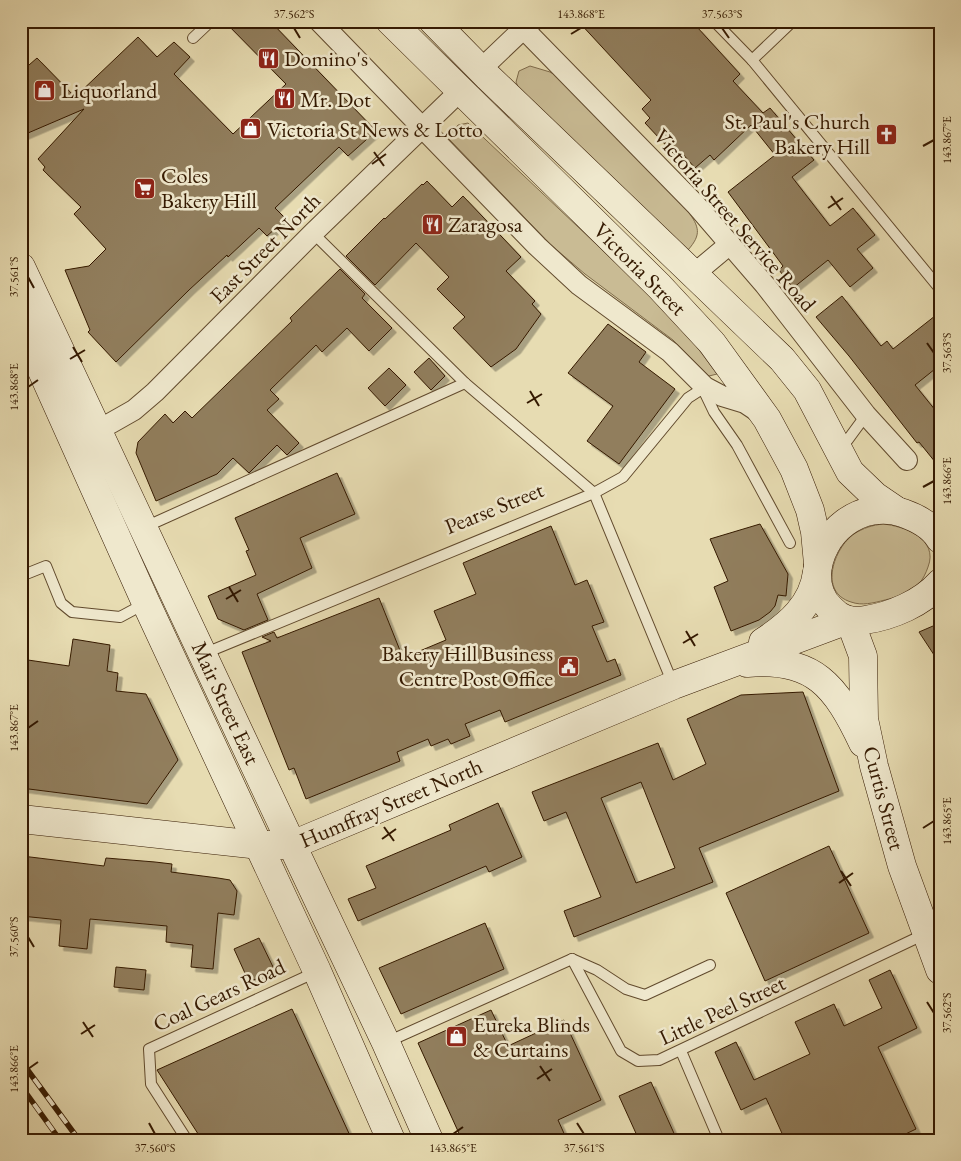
<svg xmlns="http://www.w3.org/2000/svg" width="961" height="1161" viewBox="0 0 961 1161" font-family="'EB Garamond',serif">
  <defs>
    <filter id="shadow"><feDropShadow dx="4.5" dy="4.5" stdDeviation="0" flood-color="#0004"/></filter>
  </defs>
  <rect width="100%" height="100%" fill="#e7dcb2"/>
  <filter id="stains"><feTurbulence type="fractalNoise" baseFrequency=".004" numOctaves="4"/><feColorMatrix values="0 0 0 0 .2 0 0 0 0 .09 0 0 0 0 .02 0 0 0 .5 -.17"/></filter>
  <radialGradient id="worn" r=".72"><stop offset=".6" stop-color="#630" stop-opacity="0"/><stop offset="1" stop-color="#630" stop-opacity=".3"/></radialGradient>
  <!-- green -->
  <g fill="#c9bb94" stroke="#7e6a4a">
    <path d="M530,66L550,72L560,78L688,211C699,227 702,234 688,250L519,89L516,82L519,71Z"/>
    <polygon points="468,123 650,295 694,343 717,374 709,376 673,340 585,274 551,245 449,139 449,135 458,125"/>
    <path d="M883,524C904,526 939,539 928,567C926,573 923,579 919,584C910,593 897,597 885,600C873,603 862,606 851,602C818,592 834,548 854,534C863,528 873,525 883,524Z"/>
  </g>
  <!-- building -->
  <g fill="#917e5d" stroke="#341901" fill-rule="evenodd" filter="url(#shadow)">
    <polygon points="224,21 270,21 376,131 348,156 339,147 275,208 286,219 267,236 259,228 228,257 227,255 189,290 116,362 88,332 90,330 65,270 89,266 106,249 74,214 81,207 43,170 45,167 38,159 84,109 21,136 21,72 37,58 75,97 138,37 157,57 174,42 190,57 174,74 233,134 286,84"/>
    <polygon points="578,21 688,21 695,29 697,27 740,74 733,81 763,113 770,108 814,160 792,177 830,226 853,208 875,235 857,249 873,268 850,287 828,260 793,288 779,270 783,266 728,192 775,155 751,125 714,160 710,155 695,168 681,152 676,156 645,123 650,118 642,109 651,100"/>
    <polygon points="427,181 452,207 463,196 521,257 506,271 535,301 532,304 541,314 516,349 491,367 453,328 465,317 437,289 449,277 416,243 375,285 346,256 384,218 385,219 422,184 423,185"/>
    <polygon points="340,269 365,294 362,298 392,328 369,351 347,328 322,352 316,345 270,390 279,399 267,410 299,443 287,455 277,445 249,473 233,458 217,474 156,501 136,453 138,442 165,414 173,423 185,411 192,418 292,321 290,318"/>
    <polygon points="842,296 881,346 887,341 893,349 940,312 940,365 915,385 940,416 940,468 919,442 917,443 849,356 816,317"/>
    <polygon points="608,324 646,352 639,362 675,389 619,464 587,441 613,406 568,373"/>
    <polygon points="429,358 445,376 431,390 414,372"/>
    <polygon points="389,368 406,385 385,406 368,388"/>
    <polygon points="337,473 355,514 300,538 312,568 257,594 268,620 244,630 218,619 208,596 256,575 246,551 249,550 235,518"/>
    <polygon points="760,524 788,574 786,596 778,595 775,606 770,612 759,620 731,631 714,587 728,581 710,539"/>
    <polygon points="551,526 575,585 587,580 604,622 592,626 607,662 615,659 621,675 505,722 500,710 465,724 470,736 451,744 448,739 431,746 428,739 397,752 400,761 306,799 294,768 289,770 242,652 271,641 262,637 274,632 277,638 379,598 403,658 446,640 434,611 476,594 463,563"/>
    <polygon points="940,623 940,664 919,632"/>
    <polygon points="73,639 110,645 107,671 118,673 116,691 146,694 178,760 147,804 21,788 21,659 69,666"/>
    <path d="M803,692L839,791L699,848L713,882L574,937L564,911L601,897L566,812L544,821L532,792L658,743L673,780L706,764L687,719L741,695ZM641,782L675,868L636,883L601,798Z"/>
    <polygon points="498,803 522,857 489,872 486,866 358,921 348,899 376,888 366,866 451,830 449,825"/>
    <polygon points="829,846 869,933 765,981 726,893"/>
    <polygon points="22,856 104,866 106,858 155,862 172,864 171,872 218,878 230,880 237,891 234,915 218,913 213,969 191,967 193,945 166,942 167,926 90,919 87,949 59,946 61,920 21,916"/>
    <polygon points="485,923 504,969 401,1014 379,968"/>
    <polygon points="259,938 275,971 249,982 234,949"/>
    <polygon points="116,967 146,970 144,990 114,987"/>
    <polygon points="890,970 917,1028 878,1047 916,1129 893,1140 785,1140 766,1098 741,1110 715,1052 736,1042 754,1080 810,1054 795,1022 834,1004 844,1026 882,1008 869,980"/>
    <polygon points="292,1009 352,1140 202,1140 157,1070"/>
    <polygon points="491,1010 508,1046 564,1020 601,1100 558,1120 567,1140 462,1140 418,1043"/>
    <polygon points="651,1082 677,1140 639,1140 619,1096"/>
  </g>
  <g fill="none" stroke-linecap="round" stroke-linejoin="round">
    <defs>
      <g id="lane">
        <polyline points="714,21 752,60 940,289"/>
        <polyline points="193,38 211,21"/>
        <polyline points="752,60 793,21"/>
        <polyline points="313,233 465,383 594,493 673,684"/>
        <polyline points="702,387 714,412 737,445 790,543"/>
        <polyline points="841,449 866,415"/>
        <polyline points="145,527 465,383"/>
        <polyline points="21,576 46,566 61,603 72,612 120,617 146,603"/>
        <polyline points="203,654 594,493 623,477 688,398 705,387"/>
        <polyline points="572,959 597,970 626,989 645,995 710,965"/>
        <polyline points="387,1042 572,959 621,1051 638,1061 659,1060 925,934"/>
        <polyline points="681,1051 719,1140"/>
        <polyline points="187,1140 151,1084 149,1049 316,972"/>
      </g>
      <g id="street">
        <polyline points="319,21 537,246 579,285 670,352 705,387 722,396 745,403 760,413"/>
        <polyline points="516,21 696,205 765,285 866,415 907,460"/>
        <polyline points="480,70 523,29 533,21"/>
        <polyline points="694,274 730,244"/>
        <polyline points="97,431 134,410 155,392 313,233 460,91"/>
      </g>
      <g id="secondary">
        <polyline points="390,21 659,286 712,343 767,419 794,469 810,510 815,532 818,564"/>
        <polyline points="433,21 488,77 782,359 807,390 850,472 875,496 897,511"/>
        <polyline points="21,267 292,845 386,1043 429,1140"/>
        <polyline points="21,324 146,603 317,971 391,1140"/>
        <path d="M940,539C932,525 917,518 903,513C861,499 819,532 817,575C817,588 821,600 831,609C841,620 851,622 865,620C892,616 922,603 940,583"/>
        <polyline points="850,621 863,656 864,719 874,766 902,866 940,970"/>
        <path d="M763,642C789,625 813,605 817,572"/>
        <path d="M747,663C814,657 836,686 863,743"/>
        <polyline points="21,819 258,845 292,845 674,685 848,620"/>
      </g>
    </defs>
    <!-- lane casing -->
    <use href="#lane" stroke="#614a2d" stroke-width="12"/>
    <!-- street casing -->
    <use href="#street" stroke="#614a2d" stroke-width="22"/>
    <!-- secondary casing -->
    <use href="#secondary" stroke="#341901" stroke-width="29"/>
    <!-- lane -->
    <use href="#lane" stroke="#efe8cd" stroke-width="10"/>
    <!-- street -->
    <use href="#street" stroke="#efe8cd" stroke-width="20"/>
    <!-- secondary -->
    <use href="#secondary" stroke="#efe8cd" stroke-width="28"/>
    <defs>
      <g id="rail">
        <polyline points="21,1061 79,1140"/>
        <polyline points="21,1086 60,1140"/>
      </g>
    </defs>
    <!-- rail casing -->
    <use href="#rail" stroke="#341901" stroke-width="5.5"/>
    <!-- rail -->
    <use href="#rail" stroke="#efe8cd" stroke-width="4" stroke-dasharray="11" stroke-linecap="butt"/>
  </g>
  <!-- ticks -->
  <path fill="none" stroke="#341901" stroke-width="2" d="M294,28L300,38M722,28L729,38M571,34L581,28M923,146L934,140M374,152L384,166M372,164L386,154M831,196L841,210M828,208L843,198M28,277L34,288M927,343L934,353M73,347L82,362M70,359L85,350M28,387L38,380M530,391L539,406M527,403L542,394M923,487L934,481M229,587L238,602M226,599L241,590M686,631L695,646M683,643L698,634M28,728L38,721M384,827L394,841M923,828L934,821M382,839L396,829M841,871L851,886M839,883L853,873M28,937L34,947M927,1002L934,1013M83,1022L93,1037M81,1034L95,1025M540,1066L550,1081M28,1069L38,1062M537,1079L552,1069M149,1123L155,1134M577,1123L584,1134M453,1134L463,1127"/>
  <!-- icons -->
  <defs>
    <symbol id="restaurant-square" viewBox="-11 -11 22 22"><rect x="-9" y="-9" width="18" height="18" rx="4" fill="#8f2418" stroke="#efe8cd"/><path d="M-5-6h1v4h1v-4h1v4h1v-4h1v5L-1.5 .5V6h-2V.5L-5-1ZM5-6V6H3V1.5H1.5Q1.5-4 5-6Z" fill="#fff"/></symbol>
    <symbol id="shop-square" viewBox="-11 -11 22 22"><rect x="-9" y="-9" width="18" height="18" rx="4" fill="#8f2418" stroke="#efe8cd"/><path d="M-5-2.5h2.3a2.7 3.5 0 0 1 5.4 0H5L5.5 6h-11ZM-1.5-2.5h3a1.5 2.3 0 0 0-3 0Z" fill="#fff"/></symbol>
    <symbol id="church-square" viewBox="-11 -11 22 22"><rect x="-9" y="-9" width="18" height="18" rx="4" fill="#8f2418" stroke="#efe8cd"/><path d="M-1.2-6h2.4v3.5h3.3v2.4h-3.3V6h-2.4V-.1h-3.3v-2.4h3.3Z" fill="#fff"/></symbol>
    <symbol id="supermarket-square" viewBox="-11 -11 22 22"><rect x="-9" y="-9" width="18" height="18" rx="4" fill="#8f2418" stroke="#efe8cd"/><path d="M-6-5.5h2.5l.6 2H6L4.5 2H-2.5L-4.4-4H-6ZM-1.5 3.2a1.3 1.3 0 1 0 .1 0ZM3 3.2a1.3 1.3 0 1 0 .1 0Z" fill="#fff"/></symbol>
    <symbol id="civic-square" viewBox="-11 -11 22 22"><rect x="-9" y="-9" width="18" height="18" rx="4" fill="#8f2418" stroke="#efe8cd"/><path d="M-.6-6.5H3V-4.5H.6V-3L4-1V1h2V6H-6V1h2V-1L-.6-3ZM-1.2 2.5V6h2.4V2.5Z" fill="#fff"/></symbol>
  </defs>
  <g fill-rule="evenodd">
    <use href="#restaurant-square" x="256" y="46" width="25" height="25"/>
    <use href="#shop-square" x="32" y="78" width="25" height="25"/>
    <use href="#restaurant-square" x="272" y="86" width="25" height="25"/>
    <use href="#shop-square" x="238" y="116" width="25" height="25"/>
    <use href="#church-square" x="874" y="122" width="25" height="25"/>
    <use href="#supermarket-square" x="132" y="176" width="25" height="25"/>
    <use href="#restaurant-square" x="420" y="212" width="25" height="25"/>
    <use href="#civic-square" x="556" y="654" width="25" height="25"/>
    <use href="#shop-square" x="444" y="1024" width="25" height="25"/>
  </g>
  <g text-anchor="middle" dominant-baseline="central" stroke-width="5" stroke-linejoin="round" paint-order="stroke">
    <!-- poi labels -->
    <g font-size="22" fill="#341901" stroke="#efe8cd" text-anchor="start">
      <text x="284" y="58">Domino's</text>
      <text x="61" y="90">Liquorland</text>
      <text x="300" y="99">Mr. Dot</text>
      <text x="870" y="121" text-anchor="end">St. Paul's Church<tspan x="870" dy="25">Bakery Hill</tspan></text>
      <text x="267" y="129">Victoria St News &amp; Lotto</text>
      <text x="161" y="175">Coles<tspan x="161" dy="25">Bakery Hill</tspan></text>
      <text x="448" y="224">Zaragosa</text>
      <text x="553" y="653" text-anchor="end">Bakery Hill Business<tspan x="553" dy="25">Centre Post Office</tspan></text>
      <text x="473" y="1024">Eureka Blinds<tspan x="473" dy="25">&amp; Curtains</tspan></text>
    </g>
    <!-- street labels -->
    <g font-size="22" fill="#341901" stroke="#efe8cd">
      <text transform="translate(735 220) rotate(49)">Victoria Street Service Road</text>
      <text transform="translate(265 248) rotate(-45)">East Street North</text>
      <text transform="translate(640 269) rotate(45)">Victoria Street</text>
      <text transform="translate(494 508) rotate(-22)">Pearse Street</text>
      <text transform="translate(226 703) rotate(65)">Mair Street East</text>
      <text transform="translate(884 798) rotate(75)">Curtis Street</text>
      <text transform="translate(391 803) rotate(-23)">Humffray Street North</text>
      <text transform="translate(219 995) rotate(-25)">Coal Gears Road</text>
      <text transform="translate(722 1010) rotate(-25)">Little Peel Street</text>
    </g>
  </g>
  <!-- margin -->
  <rect width="961" height="1161" fill="none" stroke="#e7dcb2" stroke-width="55"/>
  <rect x="28" y="28" width="906" height="1106" fill="none" stroke="#341901" stroke-width="2"/>
  <g font-size="12" text-anchor="middle" fill="#341901">
    <text x="294" y="18">37.562°S</text>
    <text x="581" y="18">143.868°E</text>
    <text x="722" y="18">37.563°S</text>
    <text transform="translate(947 140) rotate(-90)" y="4">143.867°E</text>
    <text transform="translate(14 277) rotate(-90)" y="4">37.561°S</text>
    <text transform="translate(947 353) rotate(-90)" y="4">37.563°S</text>
    <text transform="translate(14 387) rotate(-90)" y="4">143.868°E</text>
    <text transform="translate(947 481) rotate(-90)" y="4">143.866°E</text>
    <text transform="translate(14 728) rotate(-90)" y="4">143.867°E</text>
    <text transform="translate(947 821) rotate(-90)" y="4">143.865°E</text>
    <text transform="translate(14 937) rotate(-90)" y="4">37.560°S</text>
    <text transform="translate(947 1013) rotate(-90)" y="4">37.562°S</text>
    <text transform="translate(14 1069) rotate(-90)" y="4">143.866°E</text>
    <text x="155" y="1152">37.560°S</text>
    <text x="453" y="1152">143.865°E</text>
    <text x="584" y="1152">37.561°S</text>
  </g>
  <rect width="100%" height="100%" filter="url(#stains)"/>
  <rect width="100%" height="100%" fill="url(#worn)"/>
</svg>
